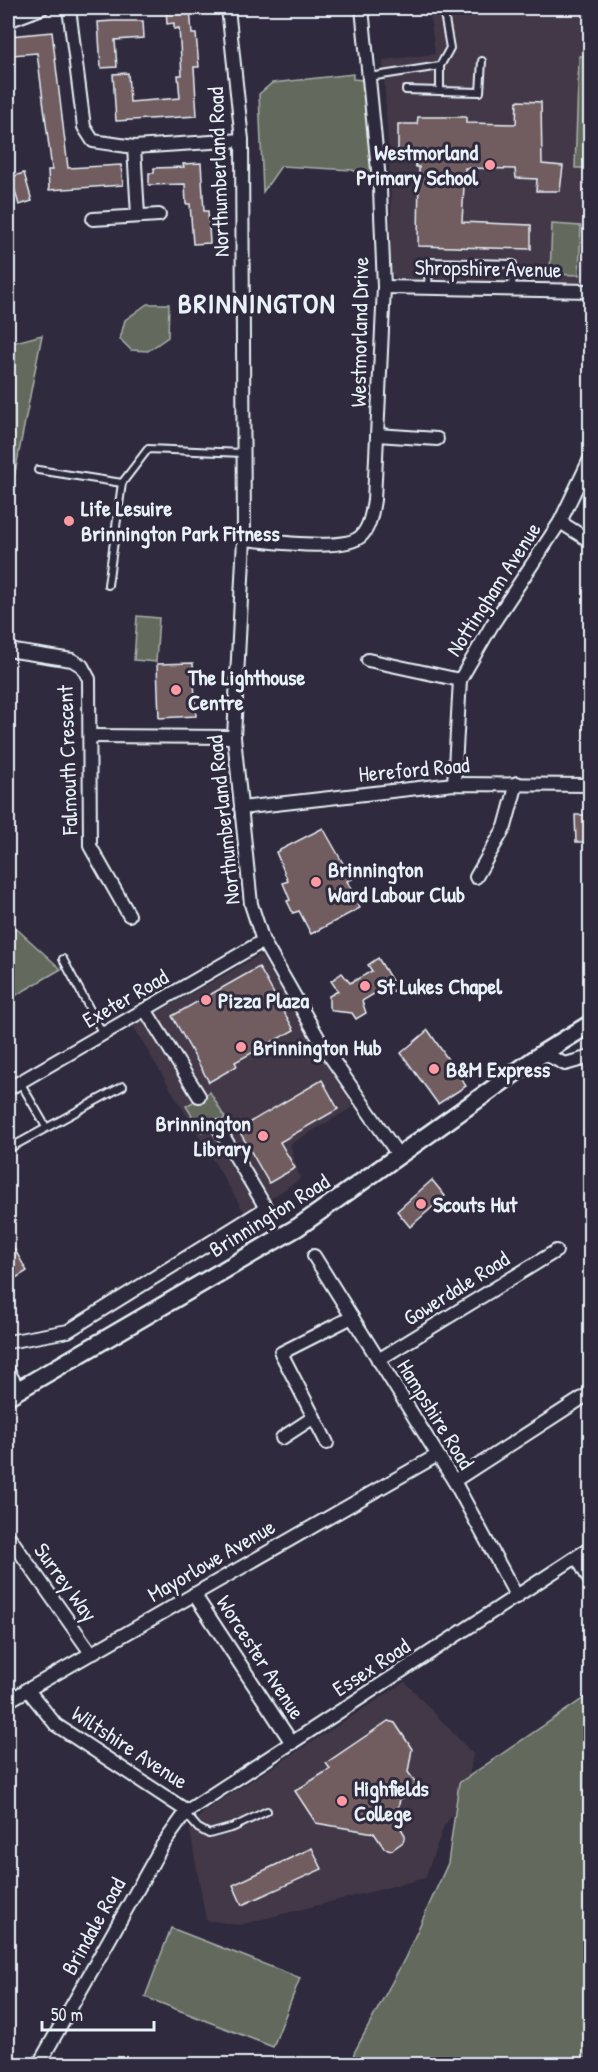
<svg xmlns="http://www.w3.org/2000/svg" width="598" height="2072" viewBox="0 0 598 2072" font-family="'Patrick Hand',sans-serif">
  <rect width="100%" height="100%" fill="#2f2a3d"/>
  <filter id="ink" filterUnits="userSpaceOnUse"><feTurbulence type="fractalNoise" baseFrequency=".0167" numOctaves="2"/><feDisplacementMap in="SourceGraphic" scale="12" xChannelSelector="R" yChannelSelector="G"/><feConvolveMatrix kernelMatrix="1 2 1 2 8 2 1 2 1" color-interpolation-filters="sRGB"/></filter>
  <g filter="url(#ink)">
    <!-- built -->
    <g fill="#433947">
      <polygon points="429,8 590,8 590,236 584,284 407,281 396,278 391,273 391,197 383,60 435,54"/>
      <polygon points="260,955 353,1107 290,1144 300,1179 246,1215 133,1026"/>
      <polygon points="405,1682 473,1754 465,1799 444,1826 425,1878 239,1925 206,1920 190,1830 196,1820 206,1810"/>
    </g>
    <!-- green -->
    <g fill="#646a5d" stroke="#a6aeaa" stroke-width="1.5">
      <polygon points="579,56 590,56 590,168 575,168"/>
      <polygon points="353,74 353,79 363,80 372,177 352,170 281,166 263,192 259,94 272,83"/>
      <polygon points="552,224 581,226 579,275 550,274"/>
      <polygon points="147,304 169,304 168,337 148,351 131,350 120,339 125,320"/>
      <polygon points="42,335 8,508 8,344"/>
      <polygon points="137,616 159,618 156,662 134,660"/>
      <polygon points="8,921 61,969 8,1000"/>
      <polygon points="210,1092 225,1118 202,1132 186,1106"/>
      <polygon points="590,1694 590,2064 352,2064 354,2053 405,1958 448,1863 459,1783"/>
      <polygon points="171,1928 300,1978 273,2047 145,1997"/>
    </g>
    <!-- building -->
    <g fill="#715d5f" stroke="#e8f1f8" stroke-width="1.5">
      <polygon points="166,8 190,8 192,34 196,34 199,67 194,67 197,116 116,121 113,74 128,73 130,102 180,98 178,75 182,75 179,28 174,29 174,23 167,24"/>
      <polygon points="113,21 143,21 144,38 115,40 117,67 101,68 98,22"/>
      <polygon points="52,32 68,168 121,165 123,185 49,190 48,170 52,170 37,53 12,55 10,36"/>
      <polygon points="517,101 541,102 542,164 563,166 560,191 536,191 537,179 516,178 515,169 465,168 462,222 531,225 531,249 418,246 419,167 416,167 415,160 398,159 398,124 417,124 418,117 466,117 466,123 516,124"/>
      <polygon points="201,163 204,211 208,211 210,243 193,244 190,204 186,204 185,184 149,185 149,173 154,173 154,168 184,167 183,164"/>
      <polygon points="24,173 32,201 19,205 11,177"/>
      <polygon points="193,663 196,716 159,718 157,664"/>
      <polygon points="575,815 591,815 591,842 576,842"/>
      <polygon points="323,828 352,879 347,881 360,908 311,934 299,911 293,913 287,901 290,900 283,883 288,881 276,852"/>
      <polygon points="378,958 397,989 386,996 382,989 362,1001 366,1013 356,1019 352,1013 333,1011 329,1007 329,996 338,991 331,981 342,973 350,983 372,971 368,965"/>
      <polygon points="259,967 294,1030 235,1062 237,1066 209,1082 172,1016"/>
      <polygon points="428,1030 466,1086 438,1104 401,1053"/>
      <polygon points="322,1080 338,1109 280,1142 295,1168 269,1183 238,1129"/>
      <polygon points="432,1180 445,1196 410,1227 397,1211"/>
      <polygon points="8,1238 27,1271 8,1283"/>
      <polygon points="388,1721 395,1723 412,1749 408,1772 416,1783 414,1791 400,1799 396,1820 405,1835 403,1842 392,1850 384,1848 374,1833 316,1823 295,1791 330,1769 326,1763"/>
      <polygon points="312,1848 322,1869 242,1905 233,1885"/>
    </g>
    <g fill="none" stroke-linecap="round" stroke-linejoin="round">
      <defs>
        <g id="lane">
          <polyline points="440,66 450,48 443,8"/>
          <polyline points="369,77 440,66 440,91 480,92 482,61"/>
          <polyline points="406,90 440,91"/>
          <polyline points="428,288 429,262 513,264 512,289"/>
          <polyline points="38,470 122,483 148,449 243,453"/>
          <polyline points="108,585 122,483"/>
          <polyline points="63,959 103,1034"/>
          <polyline points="20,1082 46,1127"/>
          <polyline points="8,1149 123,1086"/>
          <polyline points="186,1814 198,1828 209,1834 234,1827 267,1811"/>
        </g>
        <g id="street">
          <polyline points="69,8 84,127 93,141 134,147 242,140"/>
          <polyline points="228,8 242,140 244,539 234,737 251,904 263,941 323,1046 399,1156"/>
          <polyline points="8,21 42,8"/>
          <polyline points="134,147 138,215"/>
          <polyline points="93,219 159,215"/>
          <polyline points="384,287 590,291"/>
          <polyline points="377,435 437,439"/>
          <polyline points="560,522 590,541"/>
          <path d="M244,539C267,541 347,553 362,535C370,526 372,512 374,500L384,287L380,190L362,8"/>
          <polyline points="8,650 72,660 82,666 89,679 90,846 129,915"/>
          <polyline points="368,660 460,680"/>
          <polyline points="90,736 234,737"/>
          <polyline points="454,784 460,680 492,625 560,522 590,459"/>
          <polyline points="241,808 454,784 590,785"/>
          <polyline points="476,877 505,827 517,783"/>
          <polyline points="146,1011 199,1096"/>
          <polyline points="543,1053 565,1064 590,1057"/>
          <polyline points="8,1089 263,941"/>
          <polyline points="314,1256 454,1481 517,1597"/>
          <polyline points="8,1342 68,1331 266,1208 218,1127"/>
          <polyline points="378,1360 556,1251"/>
          <polyline points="8,1371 19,1390"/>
          <polyline points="282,1438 314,1417"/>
          <polyline points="327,1443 281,1353 352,1317"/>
          <polyline points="454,1481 590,1393"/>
          <polyline points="8,1535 91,1653"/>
          <polyline points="577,1557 590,1581"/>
          <polyline points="194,1594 292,1743"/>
          <polyline points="27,1689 56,1725 187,1811"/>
          <polyline points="8,1701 436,1456"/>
          <polyline points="39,2064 162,1846 187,1811 590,1548"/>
        </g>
        <polyline id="secondary" points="8,1396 298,1227 543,1053 590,1024"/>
      </defs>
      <!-- lane casing -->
      <use href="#lane" stroke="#e8f1f8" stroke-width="10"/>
      <!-- street casing -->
      <use href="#street" stroke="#e8f1f8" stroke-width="16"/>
      <!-- secondary casing -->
      <use href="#secondary" stroke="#e8f1f8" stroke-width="21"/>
      <!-- lane -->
      <use href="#lane" stroke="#2f2a3d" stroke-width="6"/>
      <!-- street -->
      <use href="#street" stroke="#2f2a3d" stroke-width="12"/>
      <!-- secondary -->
      <use href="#secondary" stroke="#2f2a3d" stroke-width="16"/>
    </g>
  </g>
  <!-- markers -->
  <g fill="#ff9aa2" stroke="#2f2a3d" stroke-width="2">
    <circle cx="490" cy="165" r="6"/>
    <circle cx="69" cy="521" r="6"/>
    <circle cx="176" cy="690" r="6"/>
    <circle cx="316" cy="882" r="6"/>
    <circle cx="365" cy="986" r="6"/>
    <circle cx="206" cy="1000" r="6"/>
    <circle cx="241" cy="1047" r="6"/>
    <circle cx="434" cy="1069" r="6"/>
    <circle cx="263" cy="1136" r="6"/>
    <circle cx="421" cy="1204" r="6"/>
    <circle cx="342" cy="1801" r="6"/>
  </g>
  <g text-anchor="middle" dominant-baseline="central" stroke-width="6" stroke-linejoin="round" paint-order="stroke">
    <!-- poi labels -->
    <g font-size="22" font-weight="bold" fill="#e8f1f8" stroke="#2f2a3d" text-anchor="start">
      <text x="478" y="152" text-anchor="end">Westmorland<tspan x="478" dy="25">Primary School</tspan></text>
      <text x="81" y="508">Life Lesuire<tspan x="81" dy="25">Brinnington Park Fitness</tspan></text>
      <text x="188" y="677">The Lighthouse<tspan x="188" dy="25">Centre</tspan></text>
      <text x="328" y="869">Brinnington<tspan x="328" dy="25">Ward Labour Club</tspan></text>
      <text x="377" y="986">St Lukes Chapel</text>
      <text x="218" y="1000">Pizza Plaza</text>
      <text x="253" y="1047">Brinnington Hub</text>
      <text x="446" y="1069">B&amp;M Express</text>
      <text x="251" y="1123" text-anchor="end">Brinnington<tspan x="251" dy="25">Library</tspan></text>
      <text x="433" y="1204">Scouts Hut</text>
      <text x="354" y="1788">Highfields<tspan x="354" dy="25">College</tspan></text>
    </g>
    <!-- street labels -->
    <g font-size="22" fill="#e8f1f8" stroke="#2f2a3d">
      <text transform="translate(218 172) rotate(-92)">Northumberland Road</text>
      <text transform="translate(488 268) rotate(1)">Shropshire Avenue</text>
      <text transform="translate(359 332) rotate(-89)">Westmorland Drive</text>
      <text transform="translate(493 589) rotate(-57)">Nottingham Avenue</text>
      <text transform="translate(67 760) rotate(-92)">Falmouth Crescent</text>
      <text transform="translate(414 769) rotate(-5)">Hereford Road</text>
      <text transform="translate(223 820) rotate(-96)">Northumberland Road</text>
      <text transform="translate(125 998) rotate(-30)">Exeter Road</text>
      <text transform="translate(269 1215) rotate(-32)">Brinnington Road</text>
      <text transform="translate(456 1288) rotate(-32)">Gowerdale Road</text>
      <text transform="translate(436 1414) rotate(58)">Hampshire Road</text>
      <text transform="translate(211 1560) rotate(-30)">Mayorlowe Avenue</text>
      <text transform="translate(66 1582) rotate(54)">Surrey Way</text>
      <text transform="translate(261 1657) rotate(57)">Worcester Avenue</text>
      <text transform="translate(371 1667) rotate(-33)">Essex Road</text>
      <text transform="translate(130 1747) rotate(33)">Wiltshire Avenue</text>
      <text transform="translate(93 1926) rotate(-61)">Brindale Road</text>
    </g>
    <!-- district labels -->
    <g font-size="28" font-weight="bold" letter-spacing="1.5" fill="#e8f1f8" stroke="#2f2a3d">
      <text x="257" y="303">BRINNINGTON</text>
    </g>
  </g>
  <!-- margin -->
  <rect width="598" height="2072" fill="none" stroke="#2f2a3d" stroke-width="30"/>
  <rect x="15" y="15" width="568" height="2042" fill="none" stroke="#e8f1f8" stroke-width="2" filter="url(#ink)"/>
  <!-- scale -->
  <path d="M42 2021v9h112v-9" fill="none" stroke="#e8f1f8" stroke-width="3"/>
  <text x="51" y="2021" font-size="18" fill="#e8f1f8" stroke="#2f2a3d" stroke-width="4.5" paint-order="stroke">50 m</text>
</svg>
